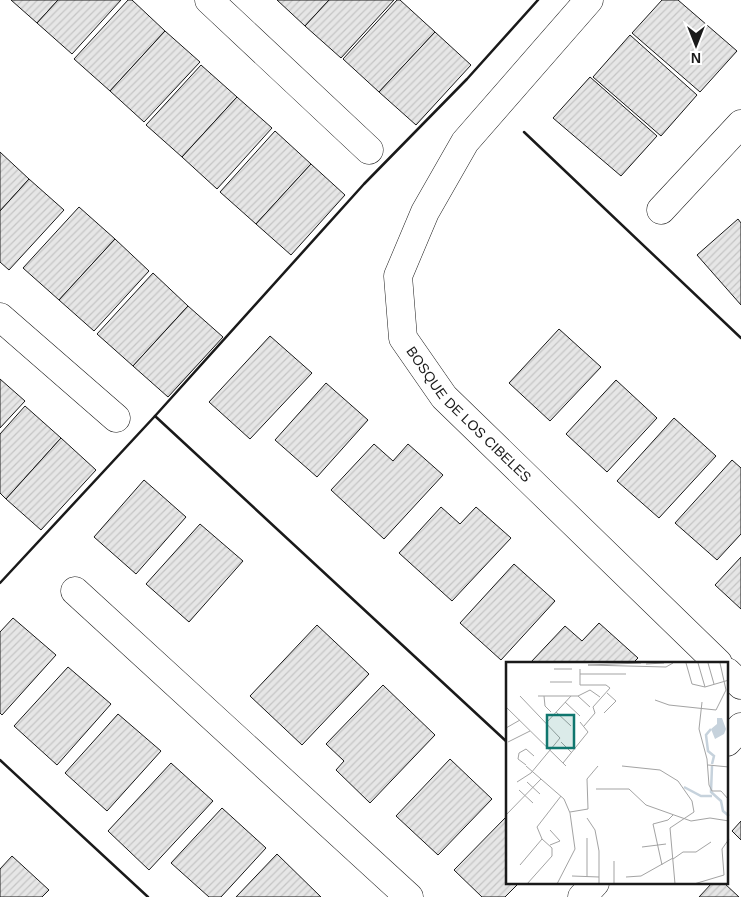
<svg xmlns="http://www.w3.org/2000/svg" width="741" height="897" viewBox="0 0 741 897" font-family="Helvetica,sans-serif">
  <defs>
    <pattern id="building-hatch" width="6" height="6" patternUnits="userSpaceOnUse" patternTransform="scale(1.25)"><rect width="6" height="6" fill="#e6e6e6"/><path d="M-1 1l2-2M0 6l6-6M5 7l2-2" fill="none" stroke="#c5c5c5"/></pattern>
  </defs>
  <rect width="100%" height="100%" fill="#fff"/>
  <!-- building -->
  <g fill="url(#building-hatch)" stroke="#1a1a1a">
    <polygon points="11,0 58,0 37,23"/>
    <polygon points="58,0 121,0 72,54 37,23"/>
    <polygon points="128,0 132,0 165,31 110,91 74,59"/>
    <polygon points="277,0 329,0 305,26"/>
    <polygon points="329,0 394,0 341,58 305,26"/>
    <polygon points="397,0 400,0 435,32 379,92 343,59"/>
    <polygon points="662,0 678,0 737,51 700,92 632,33"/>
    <polygon points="165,31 200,62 144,122 110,91"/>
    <polygon points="435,32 471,65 416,125 379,92"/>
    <polygon points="630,35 697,95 661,136 593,77"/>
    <polygon points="201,65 237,97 182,157 146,125"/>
    <polygon points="590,77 657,136 621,176 553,118"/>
    <polygon points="237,97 272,128 217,189 182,157"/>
    <polygon points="275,131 311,164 256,224 220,192"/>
    <polygon points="0,152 29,179 0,211"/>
    <polygon points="311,164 345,195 291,255 256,224"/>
    <polygon points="29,179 64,210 9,270 0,262 0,211"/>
    <polygon points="79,207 115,239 59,300 23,268"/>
    <polygon points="738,219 741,223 741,305 697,255"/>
    <polygon points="115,239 149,271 94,331 59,300"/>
    <polygon points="153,273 188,306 133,366 97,334"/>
    <polygon points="188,306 223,337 168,397 133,366"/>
    <polygon points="559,329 601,367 550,421 509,383"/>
    <polygon points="270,336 312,373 250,439 209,402"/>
    <polygon points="0,379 25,401 0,428"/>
    <polygon points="616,380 657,418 607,472 566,434"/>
    <polygon points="326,383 368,420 317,477 275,440"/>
    <polygon points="25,406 61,438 6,499 0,493 0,434"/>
    <polygon points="674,418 716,456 659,518 617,481"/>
    <polygon points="61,438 96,470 41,530 6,499"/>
    <polygon points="374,444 393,461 408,444 443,475 384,539 331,490"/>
    <polygon points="732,460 741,468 741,534 717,560 675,523"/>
    <polygon points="144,480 186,517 136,574 94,537"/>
    <polygon points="441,507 460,524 476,507 511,538 452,601 399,553"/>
    <polygon points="200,524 243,561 189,622 146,584"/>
    <polygon points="741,557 741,609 715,585"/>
    <polygon points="514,564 555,601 501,660 460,623"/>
    <polygon points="13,618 56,655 2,715 0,713 0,632"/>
    <polygon points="599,623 638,658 633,663 531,662 565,626 582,641"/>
    <polygon points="317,625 369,674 302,745 250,696"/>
    <polygon points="68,667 111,704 57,765 14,726"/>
    <polygon points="383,685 435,735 370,803 336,770 344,761 326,744"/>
    <polygon points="118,714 161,751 107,811 65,773"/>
    <polygon points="450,759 492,799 438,855 396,816"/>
    <polygon points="171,763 213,801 149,870 108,831"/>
    <polygon points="222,808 266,848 221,897 209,897 171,863"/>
    <polygon points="507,816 507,883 519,883 505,897 482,897 454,870"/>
    <polygon points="741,821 741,840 732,831"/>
    <polygon points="277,854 321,897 236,897"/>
    <polygon points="12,856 49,890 42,897 0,897 0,869"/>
    <polygon points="712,883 724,883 739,897 699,897"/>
  </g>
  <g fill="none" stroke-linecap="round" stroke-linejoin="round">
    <defs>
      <g id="minor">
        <polyline points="209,0 369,150"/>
        <path id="s1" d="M589,0L465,142L425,212L398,276L403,338L444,397L718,663"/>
        <polyline points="661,210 741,124"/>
        <polyline points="0,317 116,418"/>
        <polyline points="75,591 409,897"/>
        <polyline points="727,672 741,685"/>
        <polyline points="727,742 741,727"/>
        <polyline points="582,897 595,883"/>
      </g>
    </defs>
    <!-- minor casing -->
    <use href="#minor" stroke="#1a1a1a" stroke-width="29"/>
    <!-- minor -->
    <use href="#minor" stroke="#fff" stroke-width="28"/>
    <!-- wall -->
    <g stroke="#1a1a1a" stroke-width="2.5">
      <polyline points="524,132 741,338"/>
      <polyline points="155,416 507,742"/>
      <polyline points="0,583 155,416 364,184 467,79 538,0"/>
      <polyline points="0,760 148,897"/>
    </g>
  </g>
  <g text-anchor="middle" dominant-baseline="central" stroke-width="4" stroke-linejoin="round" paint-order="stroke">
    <!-- street labels -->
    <g font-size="14" fill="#1a1a1a" stroke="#fff">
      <text stroke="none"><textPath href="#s1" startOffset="502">BOSQUE DE LOS CIBELES</textPath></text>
    </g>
  </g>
  <!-- overview -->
  <g transform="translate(506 662)">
    <rect width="222" height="222" fill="#fff"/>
    <path d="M211,56H216L220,67L218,72L209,77L205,67L211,62Z" fill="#c6d2dc"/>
    <path fill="none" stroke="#c6d2dc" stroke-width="2.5" d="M205,67L200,73L202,89L208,94L206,102M206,104L205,130L215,139L217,149L223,154M178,125L195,134H206"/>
    <path fill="none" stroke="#a3a3a3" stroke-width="1" d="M180,1L186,22L199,25L223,18M192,1L199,25M202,1L208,22M140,2L158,1M82,3L160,5L167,1M82,3L135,1M48,7H66M74,7V23H100L104,26L87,45L89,51L78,64M74,12H120M44,20H66M32,34H72L84,45M38,34L39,44L45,50M72,34L84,28L94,35M149,38L163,43L210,48L220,28L214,1M59,40L74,54M196,40L193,67L201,97L203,123L206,129H215L223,138M0,45L60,104M50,50L65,64M98,51L110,39L101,31M41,60L65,34M0,66L14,58M2,80L24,69M55,80L66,91M57,101L82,70L74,60M20,103L12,97L13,91L20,87L28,94M202,103L223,105M20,104L58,137L64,151L69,187L51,222M116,104L154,108L172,119L186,139L188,150L164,166L169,222M11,120L25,111L54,76L14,34M21,120L34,132M90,127H123L140,143L185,159L204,156L223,159M13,128L27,141M64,150L82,147L81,117L92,104M0,153L35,117M81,156L89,168L93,189V222M44,168L54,179L44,183M136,185L160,182M167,197L177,190H190L205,180M108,199V222M14,203L36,177M156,203L147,162L162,158L167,153M66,214L93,215M81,215V176M120,215L135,214L167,196M21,222L46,194V186L36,177L31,165L55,134M188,222L218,213L216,187L223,177"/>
    <path fill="#0f766e" fill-opacity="0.15" stroke="#0f766e" stroke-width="2.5" d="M41,53H68V86H41Z"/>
    <rect width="222" height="222" fill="none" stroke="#1a1a1a" stroke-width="2.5"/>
  </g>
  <!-- north arrow -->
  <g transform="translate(696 45) rotate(180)" stroke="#ffffff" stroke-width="4" paint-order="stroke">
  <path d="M0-4L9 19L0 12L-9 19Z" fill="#1a1a1a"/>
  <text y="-8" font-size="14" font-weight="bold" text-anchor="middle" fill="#1a1a1a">N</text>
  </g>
</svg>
